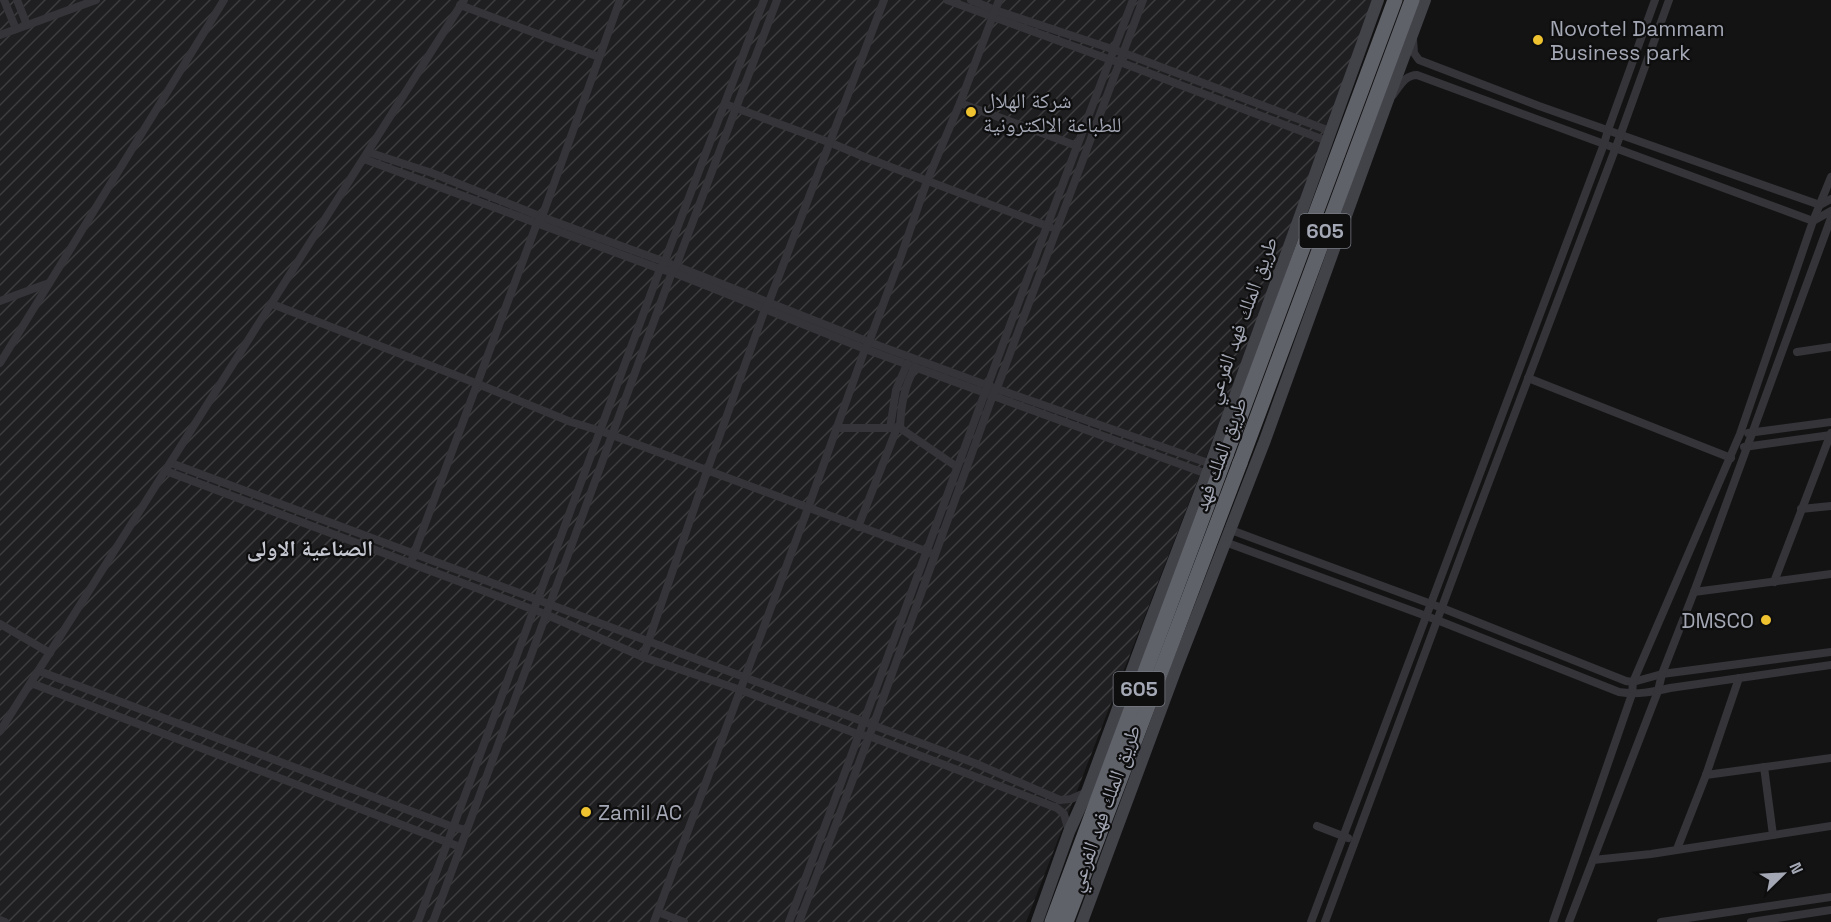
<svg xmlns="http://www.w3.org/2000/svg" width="1831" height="922" viewBox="0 0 1831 922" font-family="'Space Grotesk','Noto Naskh Arabic',sans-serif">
  <defs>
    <pattern id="industrial-furrows" width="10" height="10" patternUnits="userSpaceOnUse" patternTransform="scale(1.5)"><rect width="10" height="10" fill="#1f1f21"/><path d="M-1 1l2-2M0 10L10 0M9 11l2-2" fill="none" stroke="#3d3d3f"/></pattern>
  </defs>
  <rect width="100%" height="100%" fill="#131314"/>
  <!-- industrial -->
  <polygon fill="url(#industrial-furrows)" points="0,0 1376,0 1197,482 1026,922 0,922"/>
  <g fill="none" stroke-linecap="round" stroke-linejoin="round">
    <!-- minor -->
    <g stroke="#343439" stroke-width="8">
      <polyline points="4,0 16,29"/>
      <polyline points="17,0 27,25"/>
      <polyline points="947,0 1111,60 1120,62 1327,141"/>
      <polyline points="971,0 995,10 1124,53 1330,131"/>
      <polyline points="460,5 599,57"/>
      <polyline points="0,35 96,0"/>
      <polyline points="1413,39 1414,53 1419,60 1539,106 1820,205 1831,199"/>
      <path d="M1393,95C1400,86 1405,75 1417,75L1813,221L1831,211"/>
      <polyline points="960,103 1077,146"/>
      <polyline points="725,104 831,143 867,158 1050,227"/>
      <polyline points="368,152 432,173 542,217 676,266 869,342 989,386 1211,464"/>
      <polyline points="364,159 660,269 672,272 865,349 1207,474"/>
      <polyline points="0,301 49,283"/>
      <polyline points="272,304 478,384 571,422 601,431 931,553"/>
      <polyline points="1797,352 1831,347"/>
      <polyline points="0,363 224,0"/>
      <polyline points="1528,378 1731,458"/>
      <polyline points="836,428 900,428 957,467"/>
      <polyline points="890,428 896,390 907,364"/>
      <path d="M900,428C901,405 904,387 915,367"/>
      <polyline points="1748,433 1831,422"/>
      <polyline points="1744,447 1831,435"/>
      <polyline points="171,463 977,764 1060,800 1071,799 1087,792"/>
      <polyline points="166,471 545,614 643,657 741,690 860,735 869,736 1057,808 1064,814 1069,832"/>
      <polyline points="1801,509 1831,506"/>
      <polyline points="858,527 897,428"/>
      <polyline points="1231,530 1442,608 1626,681 1633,682 1662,674 1831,652"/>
      <path d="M1225,542L1437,620L1619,692C1637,695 1652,692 1670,688L1831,665"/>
      <polyline points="412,559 537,223 542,217 620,0"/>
      <polyline points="1774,582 1831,433"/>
      <polyline points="1694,592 1831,574"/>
      <polyline points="0,624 50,653"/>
      <polyline points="643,657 707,471 765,309 769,302 884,0"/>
      <polyline points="39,671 453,827 466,830"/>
      <polyline points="31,683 460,847"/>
      <polyline points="0,731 464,0"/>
      <polyline points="1764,767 1773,835"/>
      <polyline points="1706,775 1831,758"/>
      <polyline points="1317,826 1348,838"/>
      <polyline points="1677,849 1706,775 1739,678"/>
      <polyline points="1593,860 1651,854 1831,826"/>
      <polyline points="658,912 684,922"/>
      <polyline points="0,920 5,922"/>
      <polyline points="418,922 660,269 664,263 764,0"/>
      <polyline points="433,922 672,272 676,266 777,0"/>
      <polyline points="654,922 808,508 865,349 869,342 899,262 927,181 960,103 999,0"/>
      <path d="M789,922C905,615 1014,306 1133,0"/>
      <polyline points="799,922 873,726 993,395 997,388 1143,0"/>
      <polyline points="1311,922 1604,144 1608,130 1655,0"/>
      <polyline points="1325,922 1471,529 1616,147 1669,0"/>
      <polyline points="1553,922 1632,694 1633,682 1740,434 1813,221 1831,177"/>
      <polyline points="1569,922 1658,691 1662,674 1694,592 1831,218"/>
      <polyline points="1661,922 1831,897"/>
      <polyline points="1751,922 1831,910"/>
    </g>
    <!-- secondary -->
    <g stroke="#424349" stroke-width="12">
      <polyline points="1037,922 1069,832 1087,792 1148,627 1207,474 1378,0"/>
      <polyline points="1082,922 1176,669 1265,440 1386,105 1425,0"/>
    </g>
    <!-- motorway -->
    <g stroke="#60626a" stroke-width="15">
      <polyline points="1226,455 1395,0"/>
      <polyline points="1240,463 1412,0"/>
    </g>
    <!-- motorway-bridge -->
    <g stroke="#60626a" stroke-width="15">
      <polyline points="1052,922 1226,455"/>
      <polyline points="1066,922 1240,463"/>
    </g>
  </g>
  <!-- markers -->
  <g fill="#efc230" stroke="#0e0e0f" stroke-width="2">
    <circle cx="1538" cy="40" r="6"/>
    <circle cx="971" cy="112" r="6"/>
    <circle cx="1766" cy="620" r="6"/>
    <circle cx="586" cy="812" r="6"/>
  </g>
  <g text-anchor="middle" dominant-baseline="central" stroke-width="4.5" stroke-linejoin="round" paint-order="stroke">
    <!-- shield labels -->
    <g fill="#0e0e0f" stroke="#777a83" stroke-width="1.5">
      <rect x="1299.5" y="214" width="51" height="34" rx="4.5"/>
      <rect x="1113.5" y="672" width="51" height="34" rx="4.5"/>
    </g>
    <g font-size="20" font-weight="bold" fill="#a4a8b5">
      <text x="1325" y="231">605</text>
      <text x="1139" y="689">605</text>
    </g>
    <!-- poi labels -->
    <g font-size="21" fill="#a4a8b5" stroke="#0e0e0f" text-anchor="start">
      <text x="1550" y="28">Novotel Dammam<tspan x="1550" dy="24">Business park</tspan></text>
      <text x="983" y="100">شركة الهلال<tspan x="983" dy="24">للطباعة الالكترونية</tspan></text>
      <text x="1754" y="620" text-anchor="end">DMSCO</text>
      <text x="598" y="812">Zamil AC</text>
    </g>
    <!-- street labels -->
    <g font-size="21" fill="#a4a8b5" stroke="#0e0e0f">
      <text transform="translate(1241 320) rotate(-70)">طريق الملك فهد الفرعي</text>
      <text transform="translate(1220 454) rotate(-70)">طريق الملك فهد</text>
      <text transform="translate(1104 808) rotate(-70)">طريق الملك فهد الفرعي</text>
    </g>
    <!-- neighbourhood labels -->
    <g font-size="22" font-weight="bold" fill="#c5c7d1" stroke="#0e0e0f">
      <text x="310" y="548">الصناعية الاولى</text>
    </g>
  </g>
  <!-- north arrow -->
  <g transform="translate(1783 874) rotate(66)" stroke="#0e0e0f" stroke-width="4.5" paint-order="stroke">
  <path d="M0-4.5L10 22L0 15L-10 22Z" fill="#a4a8b5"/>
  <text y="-9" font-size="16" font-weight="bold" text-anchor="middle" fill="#a4a8b5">N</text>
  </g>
</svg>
